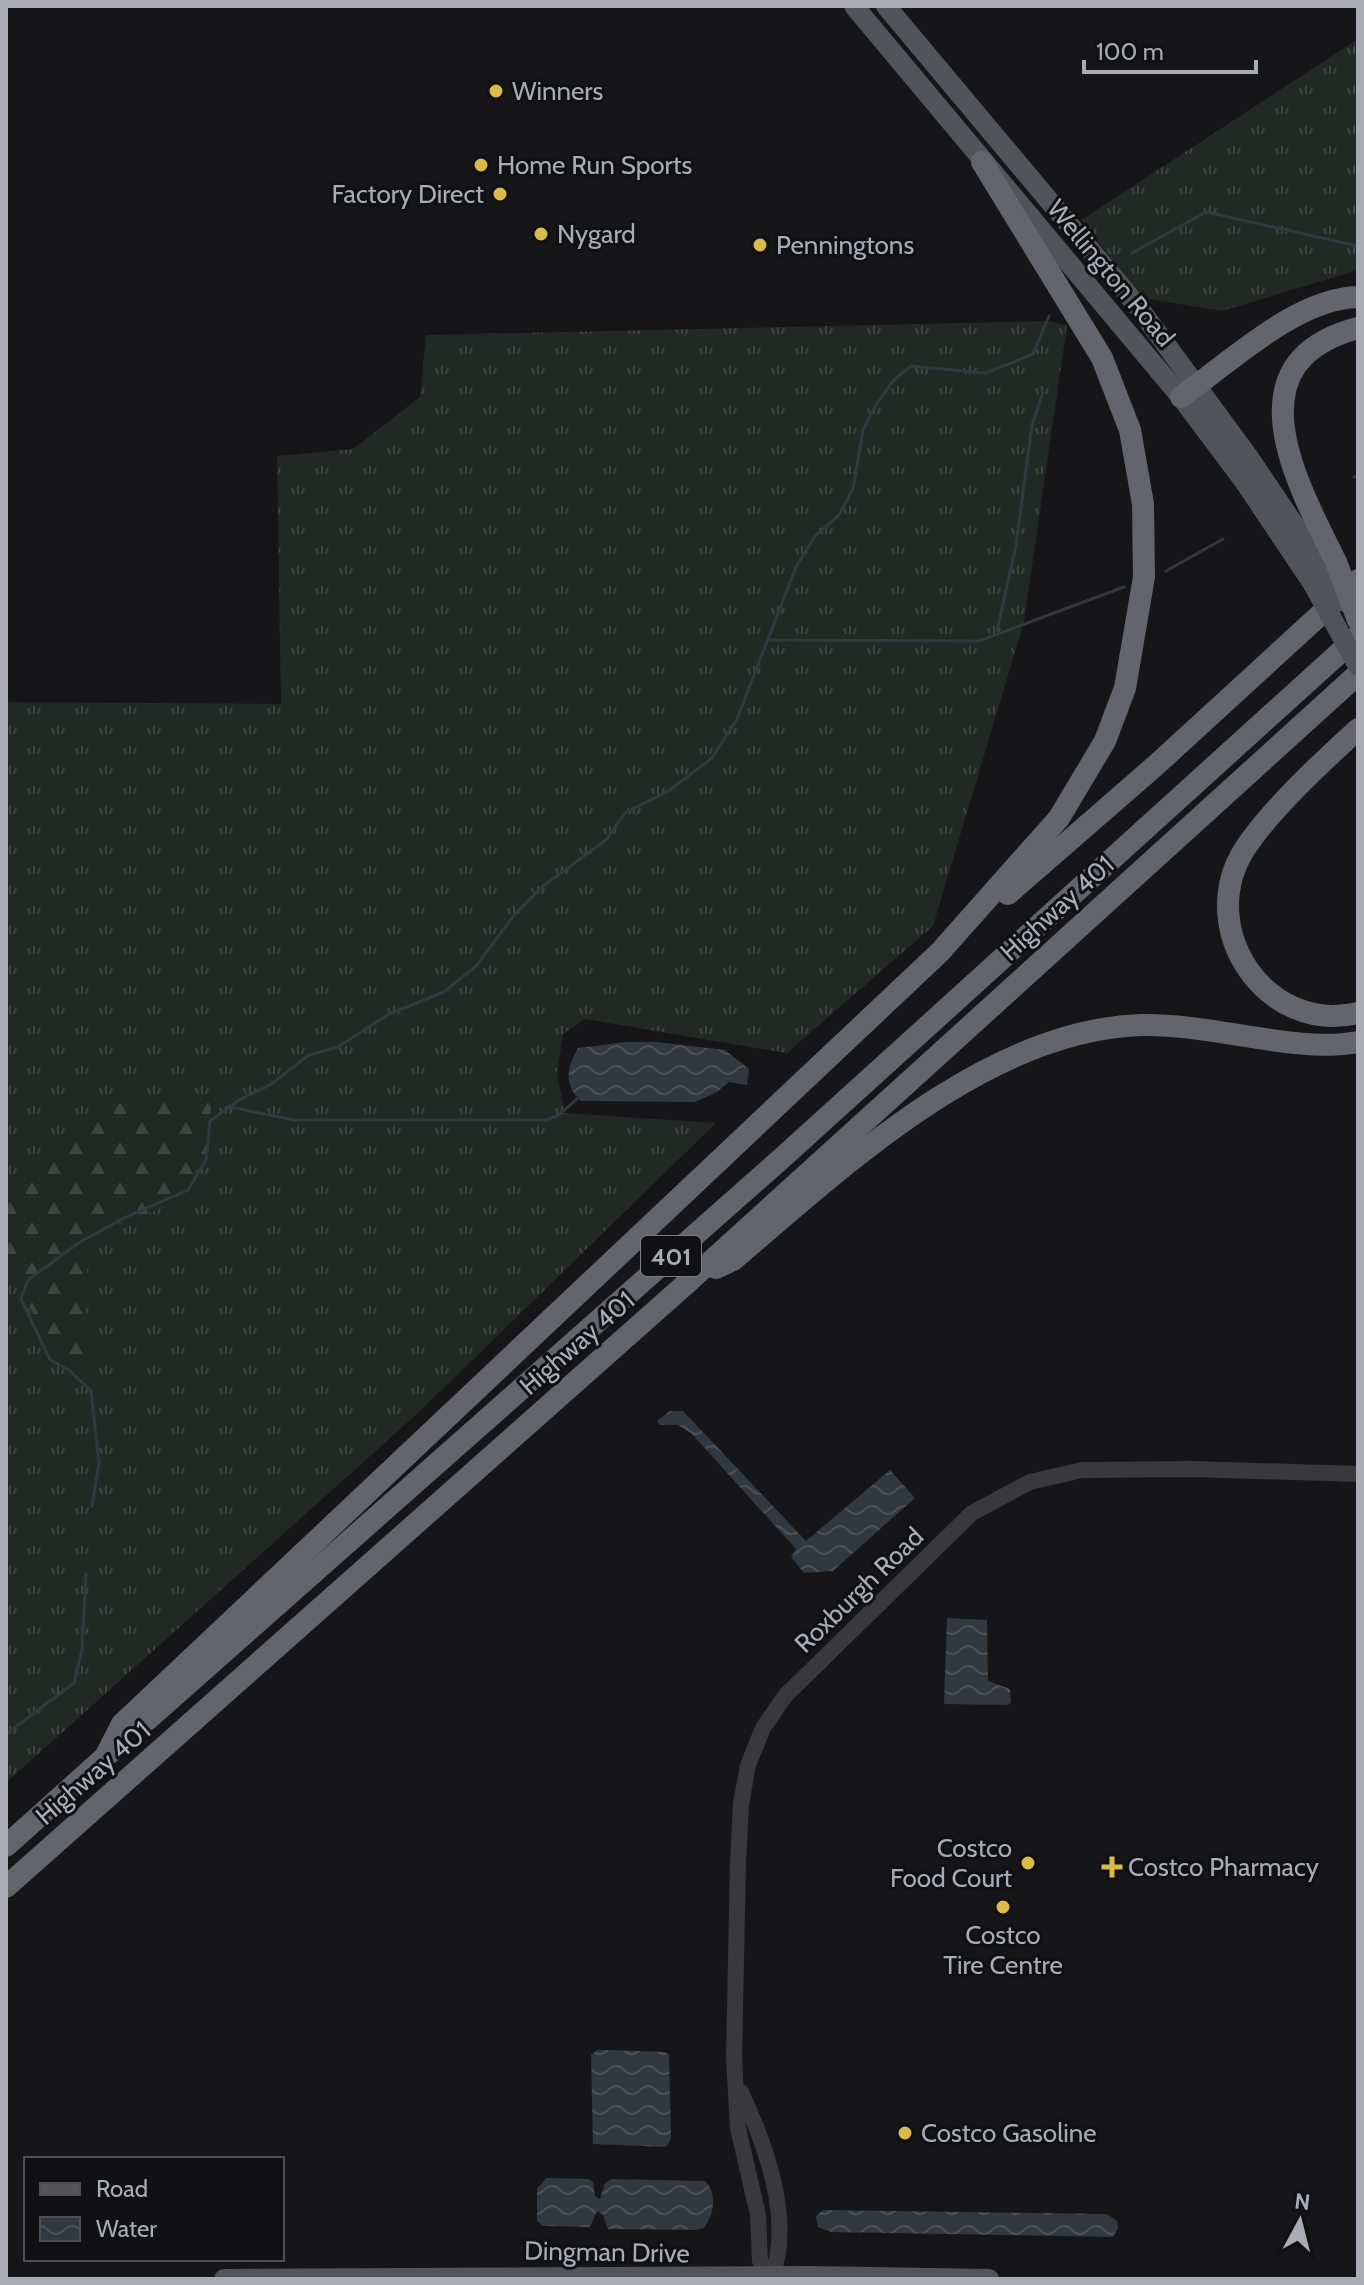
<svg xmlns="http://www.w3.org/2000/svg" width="1364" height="2285" viewBox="0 0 1364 2285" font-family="Cabin,sans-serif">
  <defs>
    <pattern id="grass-tufts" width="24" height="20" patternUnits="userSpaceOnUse" patternTransform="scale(2)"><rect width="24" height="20" fill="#222824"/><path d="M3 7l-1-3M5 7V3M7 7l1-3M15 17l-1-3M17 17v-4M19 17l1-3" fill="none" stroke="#3f4442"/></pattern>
    <pattern id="forest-firs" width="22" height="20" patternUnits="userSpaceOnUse" patternTransform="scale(2)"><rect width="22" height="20" fill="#222824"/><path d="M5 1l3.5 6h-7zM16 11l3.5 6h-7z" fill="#3f4442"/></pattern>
    <pattern id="water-waves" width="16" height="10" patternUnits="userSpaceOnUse" patternTransform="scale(2)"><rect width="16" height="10" fill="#323840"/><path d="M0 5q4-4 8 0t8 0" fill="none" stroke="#4d5259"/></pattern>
  </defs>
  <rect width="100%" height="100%" fill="#161517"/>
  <!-- grass -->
  <g fill="url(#grass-tufts)">
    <polygon points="1358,39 1358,270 1222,311 1142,298 1081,220"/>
    <polygon points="1047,321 1067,325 1024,622 933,926 787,1053 585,1019 563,1034 557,1074 565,1113 716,1123 418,1413 6,1783 6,702 281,704 277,456 353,449 420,397 426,335"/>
  </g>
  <!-- forest -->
  <polygon fill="url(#forest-firs)" points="198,1094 211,1102 209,1149 177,1202 89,1236 85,1305 90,1360 74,1370 49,1346 6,1257 6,1184 13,1176 60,1152 116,1104 143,1098"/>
  <!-- water -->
  <g fill="url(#water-waves)">
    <path d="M626,1042H657L725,1050L749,1069L747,1085L729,1082L717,1092L695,1102L581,1101C563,1084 567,1068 578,1048Z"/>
    <polygon points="670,1411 683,1411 806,1541 890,1470 915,1498 833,1571 804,1573 791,1557 796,1549 691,1433 678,1425 660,1425 657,1421"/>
    <polygon points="947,1618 987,1620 988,1681 1010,1689 1011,1702 1008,1705 944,1704"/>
    <polygon points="611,2050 665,2052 669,2055 671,2139 666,2147 593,2144 591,2055 597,2050"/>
    <path d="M546,2178L589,2179L593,2182L595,2196L600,2199L605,2183L611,2179L705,2181C718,2193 714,2215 704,2228L696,2230L608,2229L603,2215L597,2211L590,2227L543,2226L537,2221V2189Z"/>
    <polygon points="823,2210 1107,2214 1117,2221 1118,2228 1113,2237 831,2232 818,2227 816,2216"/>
  </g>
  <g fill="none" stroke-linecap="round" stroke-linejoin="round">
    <!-- stream -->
    <g stroke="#323840" stroke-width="3">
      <polyline points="1132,253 1206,212 1358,246"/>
      <polyline points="1354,477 1358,476"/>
      <polyline points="1166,571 1223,539"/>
      <polyline points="997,631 1016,545 1032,425 1043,392"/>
      <polyline points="769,640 979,641 1124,587"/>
      <polyline points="230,1107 294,1120 546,1120 559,1115 578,1098"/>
      <polyline points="92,1506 99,1463 91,1391 69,1370 50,1360 21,1299 28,1280 80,1242 124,1218 188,1190 206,1160 210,1121 239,1100 270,1085 309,1055 338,1047 389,1014 444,992 476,966 515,914 543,886 606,840 625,813 670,790 712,758 737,719 796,567 815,536 839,515 853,489 863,430 877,403 894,380 911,366 986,373 1033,354 1049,316"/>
      <polyline points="6,1734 74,1683 82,1649 86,1574"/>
    </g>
    <!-- minor -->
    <g stroke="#39393d" stroke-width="16">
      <path d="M741,2092C766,2146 794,2221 771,2279"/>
      <polyline points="771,2279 760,2261 758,2215 738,2128 734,2058 738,1862 741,1804 748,1765 763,1728 785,1696 972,1513 1030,1482 1082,1470 1192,1469 1358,1474"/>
    </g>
    <!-- major -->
    <g stroke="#53545a" stroke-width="20">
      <polyline points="854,6 1181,397 1244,481 1313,584"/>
      <polyline points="886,6 1139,308 1250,459 1326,572"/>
      <polyline points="224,2279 811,2276 989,2279"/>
    </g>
    <!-- highway -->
    <g stroke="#64656c" stroke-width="22">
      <path d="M1181,397C1230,362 1297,298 1358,297"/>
      <path d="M1336,562C1298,485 1228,362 1358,328"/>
      <path d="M1358,729C1323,761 1269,811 1244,850C1195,929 1266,1035 1358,1013"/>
      <polyline points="1008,894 1155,766 1358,580"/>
      <path d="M716,1268L733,1260C844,1166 987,1030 1141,1025C1210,1023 1297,1054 1358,1042"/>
      <polyline points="147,1720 782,1158 1358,636"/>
      <polyline points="105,1757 122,1724 940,952 1059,818 1105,741 1125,688 1144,577 1143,504 1130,430 1102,358 982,162"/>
      <polyline points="6,1846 115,1748"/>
      <polyline points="6,1887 687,1283 1358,674"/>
    </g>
    <!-- major-bridge -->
    <g stroke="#53545a" stroke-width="20">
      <polyline points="1326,572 1345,602"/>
      <polyline points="1313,584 1358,666"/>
    </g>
    <!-- highway-bridge -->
    <polyline stroke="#64656c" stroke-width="22" points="1336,562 1358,620"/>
  </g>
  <!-- markers -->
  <g fill="#dabb4a" stroke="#111012" stroke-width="3">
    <circle cx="496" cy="91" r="8"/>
    <circle cx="481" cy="165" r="8"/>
    <circle cx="500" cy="194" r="8"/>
    <circle cx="541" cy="234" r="8"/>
    <circle cx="760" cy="245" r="8"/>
    <circle cx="1028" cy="1863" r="8"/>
    <path d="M1108 1855h8v8h8v8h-8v8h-8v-8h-8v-8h8z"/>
    <circle cx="1003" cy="1907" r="8"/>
    <circle cx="905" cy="2133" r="8"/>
  </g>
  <g text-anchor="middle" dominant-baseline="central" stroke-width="6" stroke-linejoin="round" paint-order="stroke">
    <!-- shield labels -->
    <rect fill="#111012" stroke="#7b7c84" stroke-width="2" x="641" y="1236" width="60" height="40" rx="6"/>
    <g font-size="24" font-weight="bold" fill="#a9abb5">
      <text x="671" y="1256">401</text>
    </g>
    <!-- poi labels -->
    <g font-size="26" fill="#a9abb5" stroke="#111012" text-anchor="start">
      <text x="512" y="91">Winners</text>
      <text x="497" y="165">Home Run Sports</text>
      <text x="484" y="194" text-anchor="end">Factory Direct</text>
      <text x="557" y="234">Nygard</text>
      <text x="776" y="245">Penningtons</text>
      <text x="1012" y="1848" text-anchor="end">Costco<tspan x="1012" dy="30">Food Court</tspan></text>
      <text x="1128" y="1867">Costco Pharmacy</text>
      <text x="1003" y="1935" text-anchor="middle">Costco<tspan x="1003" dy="30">Tire Centre</tspan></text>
      <text x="921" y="2133">Costco Gasoline</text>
    </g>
    <!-- street labels -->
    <g font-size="26" fill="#a9abb5" stroke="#111012">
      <text transform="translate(1111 273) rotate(50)">Wellington Road</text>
      <text transform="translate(1057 908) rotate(-42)">Highway 401</text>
      <text transform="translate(577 1343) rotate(-41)">Highway 401</text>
      <text transform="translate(859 1590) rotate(-44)">Roxburgh Road</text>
      <text transform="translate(93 1773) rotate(-41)">Highway 401</text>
      <text transform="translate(607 2252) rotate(1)">Dingman Drive</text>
    </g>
  </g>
  <!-- border -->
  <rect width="1364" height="2285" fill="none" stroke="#a9abb5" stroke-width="16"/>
  <!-- legend -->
  <rect x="24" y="2157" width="260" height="104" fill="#111012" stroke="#4e4e53" stroke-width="2"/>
  <rect x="40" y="2183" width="40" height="12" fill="#53545a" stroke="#4e4e53" stroke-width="2"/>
  <text x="96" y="2197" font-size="24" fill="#a9abb5">Road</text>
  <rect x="40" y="2217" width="40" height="24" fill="url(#water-waves)" stroke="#4e4e53" stroke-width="2"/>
  <text x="96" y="2237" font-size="24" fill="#a9abb5">Water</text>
  <!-- north arrow -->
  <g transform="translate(1300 2221) rotate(7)" stroke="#111012" stroke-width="6" paint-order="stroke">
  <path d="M0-6L14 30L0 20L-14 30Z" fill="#a9abb5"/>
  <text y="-12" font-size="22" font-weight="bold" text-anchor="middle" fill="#a9abb5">N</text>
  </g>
  <!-- scale -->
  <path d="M1084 60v12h172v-12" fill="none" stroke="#a9abb5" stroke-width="4"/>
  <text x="1096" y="60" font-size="24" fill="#a9abb5" stroke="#111012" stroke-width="6" paint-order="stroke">100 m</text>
</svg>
